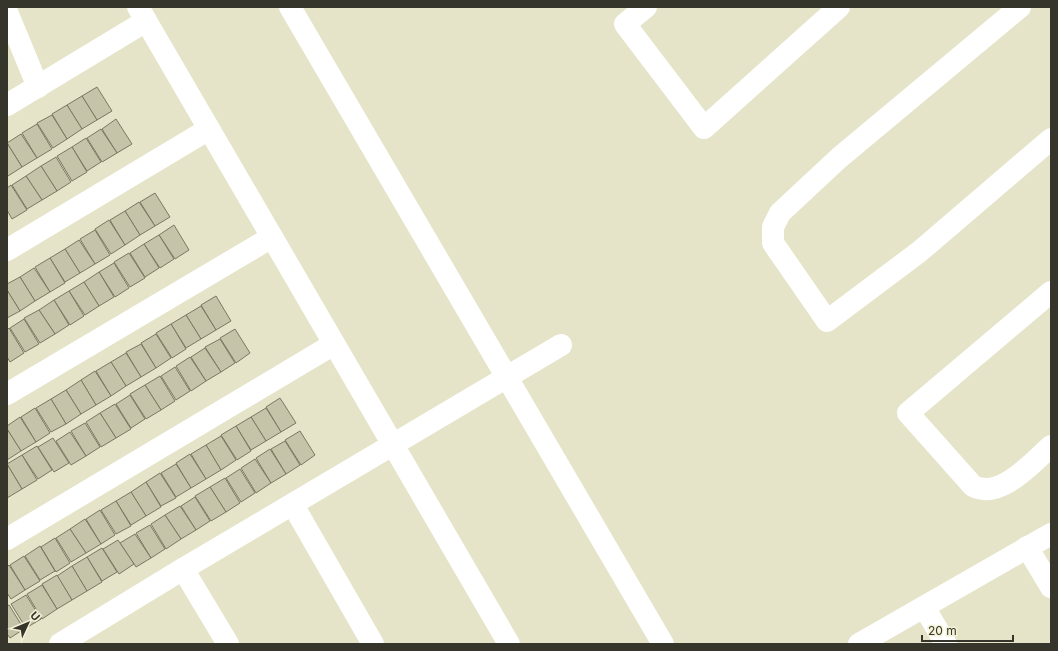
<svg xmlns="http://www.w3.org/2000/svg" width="1058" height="651" viewBox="0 0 1058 651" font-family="Inter,sans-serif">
  <rect width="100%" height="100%" fill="#e5e4c9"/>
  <!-- building -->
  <g fill="#c5c4a9" stroke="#7a7860">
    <polygon points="97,87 112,111 97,120 82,96"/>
    <polygon points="82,96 97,120 82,129 67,105"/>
    <polygon points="67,105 82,129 67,139 52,114"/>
    <polygon points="52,115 67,139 53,148 37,123"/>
    <polygon points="116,119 132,144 117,153 102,129"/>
    <polygon points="37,124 52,149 37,158 22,133"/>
    <polygon points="101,129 117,153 102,162 87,138"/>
    <polygon points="21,134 37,158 22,167 7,143"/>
    <polygon points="86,138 101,162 87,171 72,147"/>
    <polygon points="7,143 22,167 8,176 7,175"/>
    <polygon points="72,147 87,172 72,181 57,156"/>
    <polygon points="56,157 71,182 57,191 41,166"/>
    <polygon points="41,166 57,191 42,200 26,176"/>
    <polygon points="26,176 42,200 27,209 12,185"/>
    <polygon points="11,185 27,210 12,219 7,210 7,188"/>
    <polygon points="155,193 170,217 155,226 140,202"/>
    <polygon points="139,202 155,226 140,235 125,211"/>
    <polygon points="125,211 140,235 125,245 110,220"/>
    <polygon points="109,220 125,245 111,254 95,229"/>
    <polygon points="174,225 189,250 175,259 159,235"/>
    <polygon points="95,230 110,255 95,264 80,239"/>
    <polygon points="159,235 174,259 160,268 144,244"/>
    <polygon points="79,240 95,264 80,273 65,249"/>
    <polygon points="144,244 159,268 145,277 130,253"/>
    <polygon points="65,249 80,273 65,282 50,258"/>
    <polygon points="129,253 145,278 130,287 114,262"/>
    <polygon points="50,258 65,283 50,292 35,267"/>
    <polygon points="114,263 129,288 115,297 99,272"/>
    <polygon points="34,268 50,292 35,301 20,277"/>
    <polygon points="99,272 114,297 99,306 84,282"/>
    <polygon points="20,277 35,301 20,311 7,290 7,284"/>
    <polygon points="84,282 99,306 85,315 69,291"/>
    <polygon points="7,290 20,311 7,318"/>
    <polygon points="69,291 84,316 70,325 54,300"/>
    <polygon points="216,296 231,321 216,330 201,305"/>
    <polygon points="54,300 69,325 55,334 39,310"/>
    <polygon points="201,306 216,330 201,339 186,315"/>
    <polygon points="39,310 55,334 40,343 24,318"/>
    <polygon points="186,315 201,339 186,348 171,324"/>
    <polygon points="24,319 39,344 25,352 10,328"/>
    <polygon points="171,324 186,349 172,358 156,333"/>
    <polygon points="9,328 24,353 10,362 7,357 7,330"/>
    <polygon points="235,329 250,353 236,363 220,338"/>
    <polygon points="156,334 171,358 156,368 141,343"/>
    <polygon points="220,339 235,363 221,372 205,347"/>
    <polygon points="141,344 156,368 141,377 126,352"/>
    <polygon points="205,348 221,372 206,381 191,357"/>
    <polygon points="126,353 141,377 126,386 111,362"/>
    <polygon points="190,357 206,381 191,391 176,366"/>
    <polygon points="111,362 126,386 111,396 96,371"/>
    <polygon points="175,367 190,391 176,400 161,376"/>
    <polygon points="95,371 111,396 96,405 81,380"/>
    <polygon points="160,376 175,401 161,410 145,385"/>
    <polygon points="81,380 96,405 81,414 66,390"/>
    <polygon points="145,385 161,410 146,419 130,394"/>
    <polygon points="66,390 81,414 66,424 51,399"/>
    <polygon points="130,395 145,419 131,428 116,404"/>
    <polygon points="280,398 296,423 281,432 266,407"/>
    <polygon points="51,399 66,424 51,432 36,408"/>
    <polygon points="115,404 131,429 116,438 100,413"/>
    <polygon points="35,408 50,433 36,442 21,417"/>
    <polygon points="266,408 281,432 266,441 251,417"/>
    <polygon points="100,413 116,438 101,447 86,422"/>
    <polygon points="20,417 36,442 21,451 7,429 7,426"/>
    <polygon points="251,417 266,441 251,450 236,426"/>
    <polygon points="85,423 100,447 86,456 71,431"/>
    <polygon points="236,426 251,451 237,460 221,435"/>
    <polygon points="7,429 21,451 7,460"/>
    <polygon points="300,431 315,455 301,465 285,440"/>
    <polygon points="70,432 86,456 71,465 56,441"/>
    <polygon points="221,436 236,460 221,470 206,445"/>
    <polygon points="53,438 69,463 54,472 38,447"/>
    <polygon points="285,441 300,465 286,474 271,449"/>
    <polygon points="206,445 221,470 206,479 191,454"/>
    <polygon points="37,446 52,470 38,479 22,455"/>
    <polygon points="270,449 286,474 271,483 256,458"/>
    <polygon points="190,454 206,479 191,488 176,463"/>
    <polygon points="22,455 37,480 22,489 7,464"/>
    <polygon points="255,459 271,483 256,493 241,468"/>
    <polygon points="7,464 22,489 7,498"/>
    <polygon points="176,464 191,488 176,497 161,473"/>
    <polygon points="240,469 255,493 241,502 226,478"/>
    <polygon points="160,473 176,498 161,506 146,482"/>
    <polygon points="225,478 240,503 226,512 210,487"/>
    <polygon points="146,482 161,507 146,516 131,492"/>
    <polygon points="210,487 226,512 211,521 195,496"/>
    <polygon points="131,492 146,516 131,525 116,501"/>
    <polygon points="195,497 210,521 196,530 181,506"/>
    <polygon points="116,501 131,526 116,534 101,510"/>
    <polygon points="180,506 196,530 181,539 165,515"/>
    <polygon points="100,510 115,535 101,544 86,519"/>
    <polygon points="165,515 181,539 166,549 151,524"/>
    <polygon points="85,519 101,544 86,553 70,529"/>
    <polygon points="150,525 165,549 151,558 136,533"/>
    <polygon points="70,529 86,553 71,562 56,538"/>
    <polygon points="135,534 151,558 136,567 120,543"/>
    <polygon points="55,538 70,563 56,572 41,547"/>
    <polygon points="118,540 134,564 119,574 103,549"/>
    <polygon points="40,546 55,571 40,580 25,556"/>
    <polygon points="102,548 117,572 102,581 87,557"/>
    <polygon points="24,556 40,581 25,590 10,565"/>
    <polygon points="87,557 102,582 87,591 72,566"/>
    <polygon points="9,565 25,590 11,599 7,593 7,567"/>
    <polygon points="72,566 87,591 72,600 57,576"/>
    <polygon points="57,575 72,600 57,609 42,584"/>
    <polygon points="42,585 57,609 42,619 27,594"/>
    <polygon points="26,595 41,619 26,628 11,604"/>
    <polygon points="9,605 24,629 10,638 7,634 7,606"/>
  </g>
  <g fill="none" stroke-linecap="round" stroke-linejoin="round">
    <!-- minor -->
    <g stroke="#fff" stroke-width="22">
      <polyline points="138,7 509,644"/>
      <polyline points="290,7 663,644"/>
      <polyline points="646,7 625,24 704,128 839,7"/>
      <polyline points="1020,7 839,158 780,213 773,227 773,243 827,321 919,252 1051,139"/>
      <polyline points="7,12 38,87"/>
      <polyline points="7,105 146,21"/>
      <polyline points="7,250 209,129"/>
      <path d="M1051,292L908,413L973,486C1000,500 1032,463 1051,446"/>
      <polyline points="7,394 272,237"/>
      <polyline points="293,505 373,644"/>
      <polyline points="7,539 334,344"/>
      <polyline points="1027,547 1051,587"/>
      <polyline points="183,569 228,644"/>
      <polyline points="924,607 946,644"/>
      <polyline points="60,644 183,569 561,345"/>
      <polyline points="859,644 1051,534"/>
    </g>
  </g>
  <!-- border -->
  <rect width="1058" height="651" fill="none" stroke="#36352b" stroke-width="16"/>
  <!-- north arrow -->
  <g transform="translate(28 623) rotate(46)" stroke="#f3f1d6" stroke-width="3" paint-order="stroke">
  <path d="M0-3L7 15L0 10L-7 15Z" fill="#36352b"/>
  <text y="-6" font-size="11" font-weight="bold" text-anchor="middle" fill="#36352b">U</text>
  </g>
  <!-- scale -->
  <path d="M922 635v6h91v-6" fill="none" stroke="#36352b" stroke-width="2"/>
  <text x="928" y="635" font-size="12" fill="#36352b" stroke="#f3f1d6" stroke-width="3" paint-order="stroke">20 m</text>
</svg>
